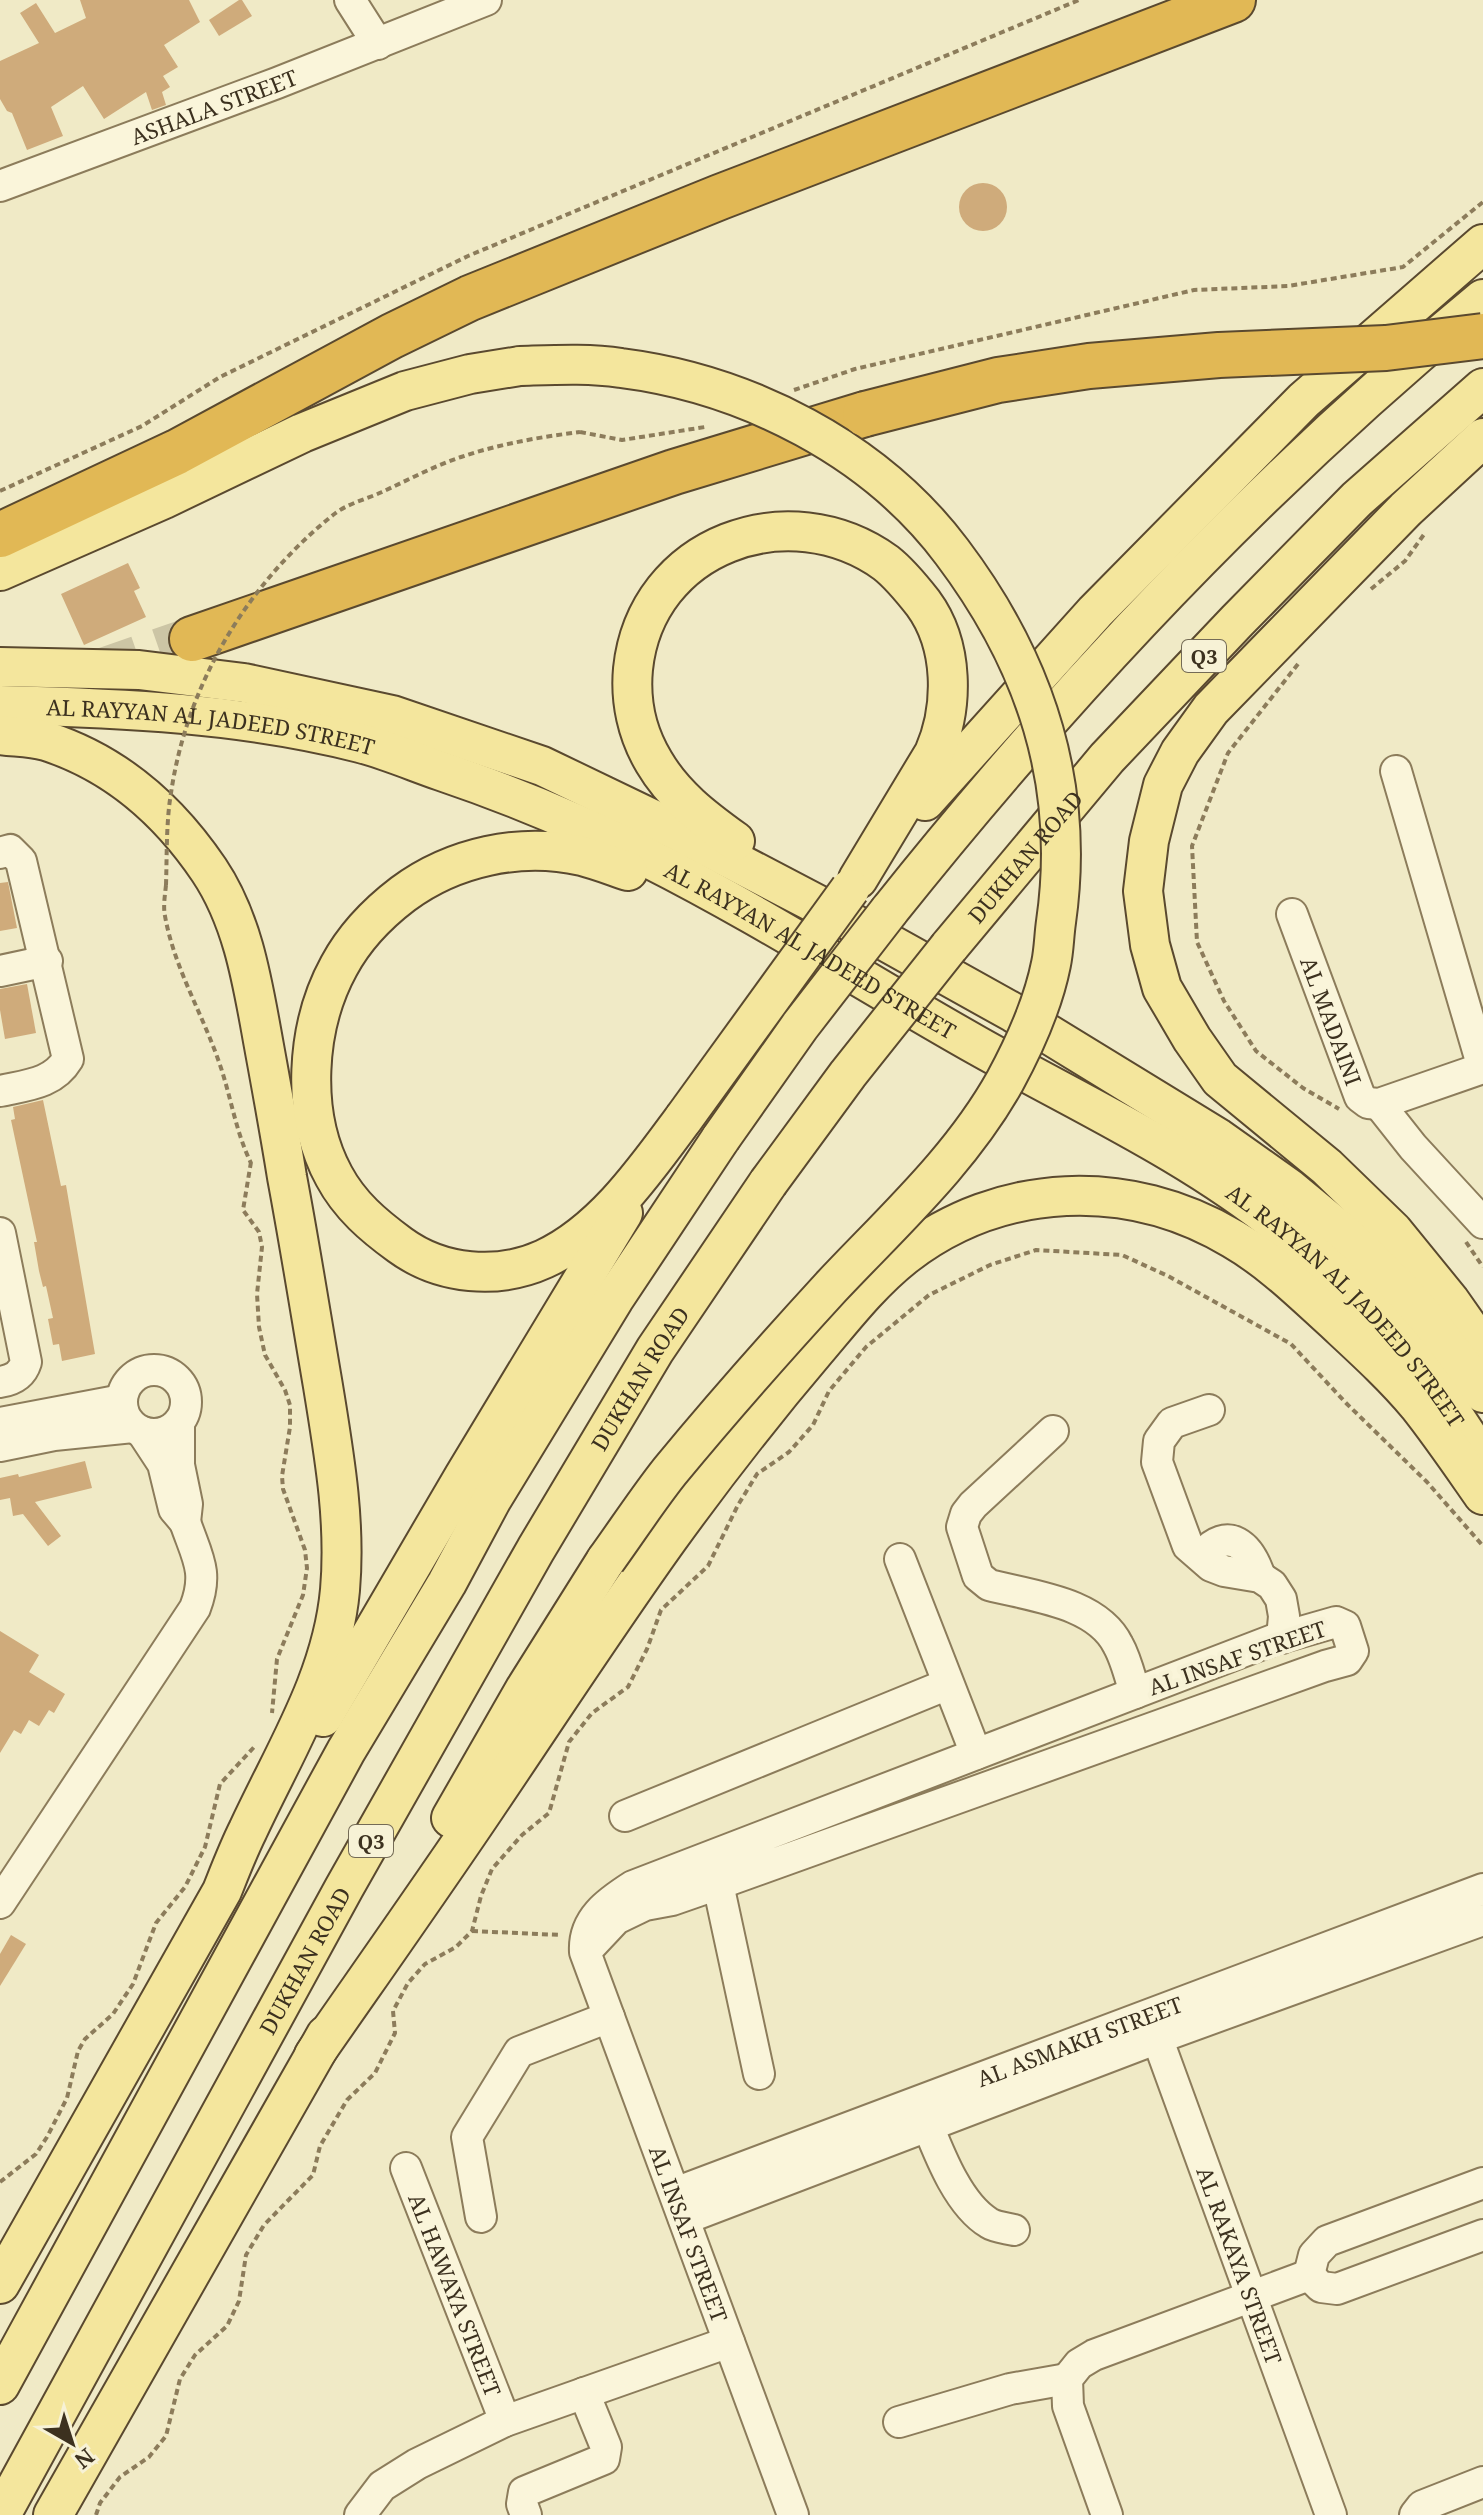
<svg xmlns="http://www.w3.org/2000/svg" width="1483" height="2515" viewBox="0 0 1483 2515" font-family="'Noto Serif',serif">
  <rect width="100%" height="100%" fill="#f0eac6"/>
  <!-- building -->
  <g fill="#cfab7b">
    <polygon points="80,0 189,0 200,22 164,45 178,67 163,76 170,87 162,92 166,105 152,110 146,92 104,119 83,86 51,107 63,136 27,150 12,113 7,111 0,99 0,61 39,43 20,13 36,3 55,33 86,18"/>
    <polygon points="239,0 242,0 252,16 219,36 209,20"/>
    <circle cx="983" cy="207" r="24"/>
    <polygon points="128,563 140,588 134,591 146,617 84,645 61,594"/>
    <polygon points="8,882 17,928 0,931 0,883"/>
    <polygon points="27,984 36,1033 5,1039 0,1010 0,989"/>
    <polygon points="43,1100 61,1186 66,1185 95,1354 62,1361 59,1344 53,1345 48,1319 53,1318 46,1286 43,1287 39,1271 34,1242 37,1242 11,1120 15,1119 13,1107"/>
    <polygon points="85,1461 92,1488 35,1502 61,1536 48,1546 23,1514 13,1516 10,1498 0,1500 0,1478 18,1474 19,1477"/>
    <polygon points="0,1631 39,1655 29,1672 65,1694 54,1713 49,1710 39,1726 29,1720 21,1734 14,1730 0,1753"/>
    <polygon points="11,1935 26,1944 0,1986 0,1954"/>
  </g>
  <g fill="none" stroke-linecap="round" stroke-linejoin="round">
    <!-- highway-tunnel -->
    <polyline stroke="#ccc5a5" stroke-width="44" stroke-dasharray="44 22" stroke-linecap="butt" points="97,672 192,639"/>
    <defs>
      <g id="minor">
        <polyline points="350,0 378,44"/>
        <path id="s1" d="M0,186L277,83L486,0"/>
        <polyline points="1396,771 1483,1068"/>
        <path d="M0,853L10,850L21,861L68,1059C53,1084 27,1085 0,1091"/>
        <path id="s2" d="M1292,914L1360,1097L1368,1103L1379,1104L1483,1068"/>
        <polyline points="0,971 47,961"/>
        <polyline points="1379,1104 1413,1147 1483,1223"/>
        <path d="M0,1233L26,1362C22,1375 13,1380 0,1382"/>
        <circle cx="154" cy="1402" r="32"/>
        <polyline points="1209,1410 1172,1423 1159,1441 1157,1462 1188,1546 1211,1566 1224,1571 1260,1577 1272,1585 1281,1599 1284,1616 1282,1638"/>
        <polyline points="0,1423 122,1400"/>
        <path d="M1053,1431L973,1505L966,1514L962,1527L978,1576L989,1585C1031,1596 1097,1602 1118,1645C1126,1659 1130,1677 1135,1693"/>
        <polyline points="142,1432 163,1464 174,1509 185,1522 187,1504 179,1465 179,1423"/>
        <polyline points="0,1446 54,1435 133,1427"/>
        <path d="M1201,1556C1229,1524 1250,1546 1260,1577"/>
        <polyline points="900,1559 976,1754"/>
        <polyline points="625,1816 948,1684"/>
        <polyline points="718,1884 759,2074"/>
        <path d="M0,1903L195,1608C209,1572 197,1557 185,1522"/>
        <path id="s3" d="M585,1952L616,1919L645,1905L672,1900L718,1884L1325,1666L1347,1660L1353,1651L1345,1626L1336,1622L1273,1640L633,1886C608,1902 583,1919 585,1952L793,2515"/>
        <path id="s4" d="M1151,2021L1331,2515"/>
        <path d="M928,2126C940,2156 959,2205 989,2223C995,2227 1006,2228 1014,2230"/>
        <path id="s5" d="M406,2168L505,2421"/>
        <path id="s6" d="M675,2193L1483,1889"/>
        <polyline points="481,2217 467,2137 519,2052 609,2017"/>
        <polyline points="684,2219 1158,2038 1483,1920"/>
        <polyline points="1309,2275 1314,2255 1327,2241 1483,2183"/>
        <polyline points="1309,2275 1321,2287 1337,2289 1483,2235"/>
        <polyline points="899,2422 1010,2389 1067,2379"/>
        <polyline points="360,2515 382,2486 417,2464 505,2421 729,2342"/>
        <polyline points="526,2515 522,2504 524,2492 604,2459 606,2447 584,2393"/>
        <polyline points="1107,2515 1068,2406 1067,2379 1079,2364 1094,2355 1309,2275"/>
        <polyline points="1415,2515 1422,2506 1483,2482"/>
      </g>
      <g id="major">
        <polyline points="1483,438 1406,509 1211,709 1180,752 1163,785 1149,841 1143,891 1150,945 1162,988 1192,1039 1220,1079 1327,1167 1393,1231 1450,1301 1483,1348"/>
        <polyline points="0,571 164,499 302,433 405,391 470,374 520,366"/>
        <polyline points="0,667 139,670 244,683 392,715 542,766 673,829 849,921 1014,1013 1218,1138 1290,1189 1343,1233 1397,1286 1429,1322 1483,1393"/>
        <path id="s7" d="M0,705C121,708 242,713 360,743C387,750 415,762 441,771C512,795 582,824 648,858C761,915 868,984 978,1046C1081,1104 1189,1153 1282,1228C1363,1293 1430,1372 1483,1462"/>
        <path d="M0,735C15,737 32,737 46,741C115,763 169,811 209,870C244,922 253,986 264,1046C272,1090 280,1133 287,1177C300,1246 311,1316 323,1386C334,1454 346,1521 340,1590C332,1678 284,1752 248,1830C238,1850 230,1871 222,1891L0,2284"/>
        <polyline points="925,801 1095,612 1304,400 1483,244"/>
        <path d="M735,841C703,818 674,796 654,762C637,734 630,701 633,669C646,544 789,493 886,563C900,574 912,589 923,603C954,645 954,707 934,753L858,879"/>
        <path d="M628,871C613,866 597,860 582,856C520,842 453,857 403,894C378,913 354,938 339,966C306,1026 300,1114 334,1176C350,1206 374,1226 400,1245C441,1275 498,1280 544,1259C603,1232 647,1168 684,1118"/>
        <path d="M889,911C1066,689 1264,479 1483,299"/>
        <path id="s8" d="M949,947L1107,758L1237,621L1357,499L1483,388"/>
        <polyline points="323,1717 464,1476 623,1213"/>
        <polyline points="451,1818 525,1689 606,1560"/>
        <path d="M314,2055C371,1973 429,1891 485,1808C546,1718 605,1627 668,1539C715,1474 764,1411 816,1350C844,1317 870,1283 904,1256C1001,1181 1129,1177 1233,1239C1271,1261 1301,1291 1333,1320C1362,1347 1392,1374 1418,1405C1441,1434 1462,1465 1483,1495"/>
        <polyline points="0,2385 346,1751 447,1583 492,1499 614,1299 721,1138"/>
        <path id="s9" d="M1,2515L344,1888L536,1549L655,1350L768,1183"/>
        <polyline points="53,2515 326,2035"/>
      </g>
      <g id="highway">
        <polyline points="0,535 177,452 392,336 470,298 720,197 1233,0"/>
        <polyline points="192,639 674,472 865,414"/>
      </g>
    </defs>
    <!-- minor casing -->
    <use href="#minor" stroke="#8c7c5b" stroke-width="34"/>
    <!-- major casing -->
    <use href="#major" stroke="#5a492f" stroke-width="42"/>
    <!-- highway casing -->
    <use href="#highway" stroke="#5a492f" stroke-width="48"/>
    <!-- path -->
    <g stroke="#8c7c5b" stroke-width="4" stroke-dasharray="6 4" stroke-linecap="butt">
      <polyline points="794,390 855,369 1194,290 1288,286 1403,267 1483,202"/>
      <polyline points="580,432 622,440 705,427"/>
      <polyline points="0,491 142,426 220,377 468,256 1079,0"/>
      <polyline points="1371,589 1405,561 1425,533"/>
      <polyline points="1298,664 1228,753 1192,846 1197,942 1224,1001 1256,1051 1303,1088 1339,1109"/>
      <path d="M166,885C165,895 163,906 165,916C174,967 202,1013 219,1062C231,1096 235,1130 251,1163"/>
      <polyline points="251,1162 243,1210 259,1232 262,1247 257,1294 259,1327 265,1355 285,1390 290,1405 290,1427 282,1476 283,1489 305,1550 307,1568 303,1595 277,1659 272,1713"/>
      <polyline points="1466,1242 1483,1267"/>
      <polyline points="472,1931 561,1935"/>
      <polyline points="0,2182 36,2154 47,2137 67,2098 78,2051 85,2039 113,2014 133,1984 156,1923 185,1887 205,1847 220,1784 256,1745"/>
      <polyline points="96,2515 100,2503 120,2477 149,2457 166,2436 180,2379 195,2355 227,2326 239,2301 246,2255 264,2225 313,2175 320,2146 347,2100 375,2073 395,2033 393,2011 408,1983 425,1964 456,1947 472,1931 481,1896 492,1869 522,1835 549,1813 569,1742 592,1713 628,1687 647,1649 661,1610 708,1566 738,1505 757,1474 789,1452 813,1425 829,1391 866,1347 929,1295 990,1265 1036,1250 1122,1255 1168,1276 1291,1344 1346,1403 1427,1482 1483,1546"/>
    </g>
    <!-- minor -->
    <use href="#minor" stroke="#faf5da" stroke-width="30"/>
    <!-- major -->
    <use href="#major" stroke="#f4e69d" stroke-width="38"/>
    <!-- highway -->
    <use href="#highway" stroke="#e1b855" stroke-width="44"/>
    <defs>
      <g id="major-bridge">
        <path d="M520,366C554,365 588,363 621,368C747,384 875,449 952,552C1035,662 1076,783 1056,922C1054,936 1054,950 1051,964C1043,1004 1024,1046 1005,1081C961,1160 892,1222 831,1287C776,1347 722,1408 670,1471C647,1500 627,1531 606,1560"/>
        <polyline points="684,1118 850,889"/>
        <polyline points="721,1138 800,1026 889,911"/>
        <polyline points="768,1183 848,1074 949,947"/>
      </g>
      <polyline id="highway-bridge" points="865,414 998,380 1089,366 1219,355 1386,348 1483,336"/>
    </defs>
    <!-- major-bridge casing -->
    <use href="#major-bridge" stroke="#5a492f" stroke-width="42" stroke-linecap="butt"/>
    <!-- highway-bridge casing -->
    <use href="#highway-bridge" stroke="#5a492f" stroke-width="48" stroke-linecap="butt"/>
    <!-- path-bridge -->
    <path stroke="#8c7c5b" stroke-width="4" stroke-dasharray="6 4" stroke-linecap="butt" d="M166,885C167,855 166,823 171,793C187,684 247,584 333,515C346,504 367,499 382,492C408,480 434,466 461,457C499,444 540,437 580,432"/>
    <!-- major-bridge -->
    <use href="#major-bridge" stroke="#f4e69d" stroke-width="38"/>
    <!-- highway-bridge -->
    <use href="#highway-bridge" stroke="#e1b855" stroke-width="44"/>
  </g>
  <g text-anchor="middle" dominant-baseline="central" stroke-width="8" stroke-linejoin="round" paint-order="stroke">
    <!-- shield labels -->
    <g fill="#f7f2d6" stroke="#746b56" stroke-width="2">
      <rect x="1182" y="640" width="44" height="32" rx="6"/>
      <rect x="349" y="1825" width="44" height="32" rx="6"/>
    </g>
    <g font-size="20" font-weight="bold" fill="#3c311f">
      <text x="1204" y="656">Q3</text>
      <text x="371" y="1841">Q3</text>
    </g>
    <!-- street labels -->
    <g font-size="22" fill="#3c311f" stroke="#f7f2d6">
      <text stroke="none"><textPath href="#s1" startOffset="228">ASHALA STREET</textPath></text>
      <text stroke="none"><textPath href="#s7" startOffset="212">AL RAYYAN AL JADEED STREET</textPath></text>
      <text stroke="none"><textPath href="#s8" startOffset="118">DUKHAN ROAD</textPath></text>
      <text stroke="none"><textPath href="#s7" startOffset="860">AL RAYYAN AL JADEED STREET</textPath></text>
      <text stroke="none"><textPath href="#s2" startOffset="114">AL MADAINI</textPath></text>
      <text stroke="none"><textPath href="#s7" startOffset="1508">AL RAYYAN AL JADEED STREET</textPath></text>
      <text stroke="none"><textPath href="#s9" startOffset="1304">DUKHAN ROAD</textPath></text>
      <text transform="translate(1237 1657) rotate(-19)">AL INSAF STREET</text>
      <text stroke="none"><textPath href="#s9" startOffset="632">DUKHAN ROAD</textPath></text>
      <text stroke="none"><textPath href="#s6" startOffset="432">AL ASMAKH STREET</textPath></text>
      <text stroke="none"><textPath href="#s3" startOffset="2006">AL INSAF STREET</textPath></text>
      <text stroke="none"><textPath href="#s4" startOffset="260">AL RAKAYA STREET</textPath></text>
      <text stroke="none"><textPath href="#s5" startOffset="136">AL HAWAYA STREET</textPath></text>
    </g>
  </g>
  <!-- north arrow -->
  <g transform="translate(72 2443) rotate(141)" stroke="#f7f2d6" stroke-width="6" paint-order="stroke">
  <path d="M0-6L14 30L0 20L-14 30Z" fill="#3c311f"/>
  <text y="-12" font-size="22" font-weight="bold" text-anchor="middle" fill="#3c311f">N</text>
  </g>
</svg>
